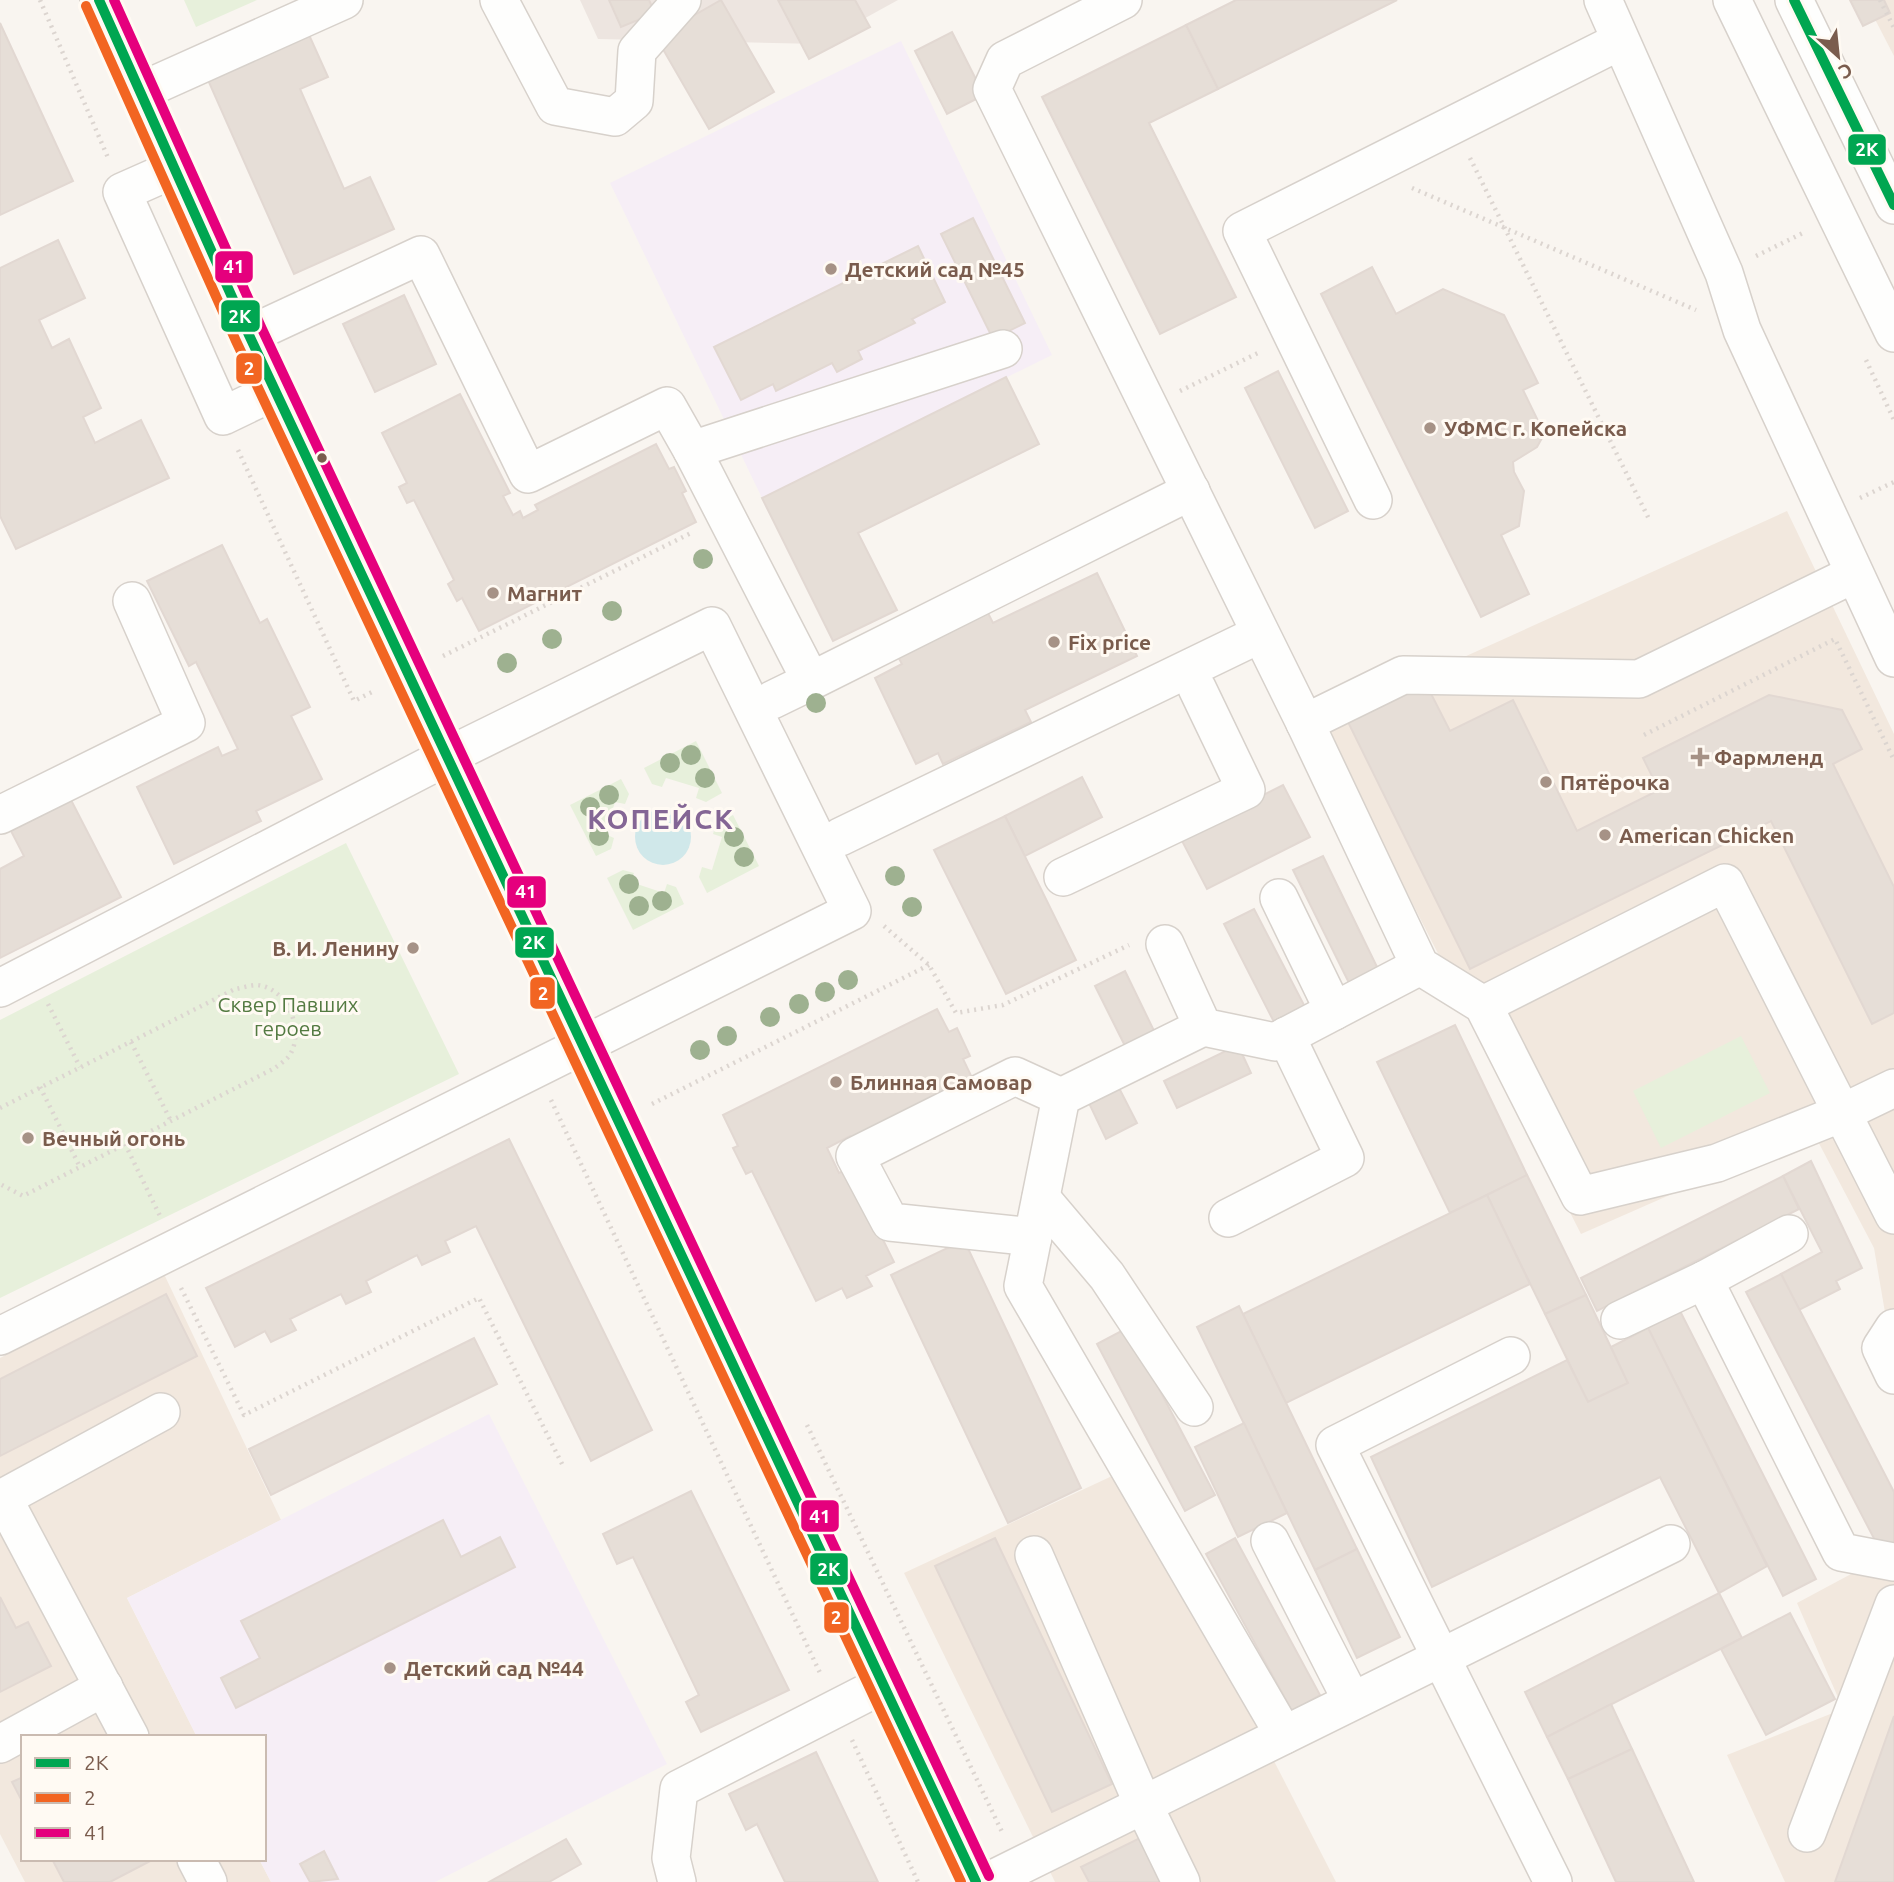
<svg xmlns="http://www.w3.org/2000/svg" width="1894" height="1882" viewBox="0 0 1894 1882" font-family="Ubuntu,sans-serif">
  <rect width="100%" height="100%" fill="#f9f5f0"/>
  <!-- residential -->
  <g fill="#f2e8de">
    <polygon points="1865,0 1894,0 1894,56"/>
    <polygon points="1787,511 1894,734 1894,1365 1874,1248 1813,1132 1581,1234 1320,722"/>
    <polygon points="164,1274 281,1520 127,1598 197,1737 23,1737 23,1859 259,1859 271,1882 25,1882 0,1834 0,1358"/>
    <polygon points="1125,1470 1336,1882 1055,1882 904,1573"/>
    <polygon points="1894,1551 1894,1882 1785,1882 1727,1755 1843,1709 1797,1603"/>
  </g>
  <!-- industrial -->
  <polygon fill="#ede5e0" points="580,0 898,0 818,44 598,39"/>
  <!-- education -->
  <g fill="#f6eef6">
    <polygon points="901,41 1052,355 762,498 610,183"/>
    <polygon points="489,1414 667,1764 435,1882 271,1882 259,1859 264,1859 264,1737 197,1737 127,1598"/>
  </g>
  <!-- green -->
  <g fill="#e7f0db">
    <polygon points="184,0 257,0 196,27"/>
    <polygon points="696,741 722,793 706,802 696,798 699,788 666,778 662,787 652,784 644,768"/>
    <polygon points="621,779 629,794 625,804 615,802 605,834 614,838 611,849 596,856 570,805"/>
    <polygon points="733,815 759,866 707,893 699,877 702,867 712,870 722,837 713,834 716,823"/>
    <polygon points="346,843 459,1074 0,1298 0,1020"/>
    <polygon points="623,870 634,873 631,882 664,893 667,884 676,887 684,904 633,930 607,878"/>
    <polygon points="1741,1036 1770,1093 1661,1148 1633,1091"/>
  </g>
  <!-- water -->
  <circle fill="#d0e8ea" cx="663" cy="837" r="28"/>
  <!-- building -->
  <g fill="#e6ded7" stroke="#e2d8d2" stroke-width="2">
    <polygon points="609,0 649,0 655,13 621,27"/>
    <polygon points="721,0 774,92 709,129 656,37"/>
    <polygon points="778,0 855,0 870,27 809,59"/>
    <polygon points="1236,0 1397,0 1218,89 1186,25"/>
    <polygon points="1850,0 1884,0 1890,13 1863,26"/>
    <polygon points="0,23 73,181 0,215"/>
    <polygon points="1186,25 1218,89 1149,123 1236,297 1160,334 1042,97"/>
    <polygon points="305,26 328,77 300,89 344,189 370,177 394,229 294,274 204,71"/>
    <polygon points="952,32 984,95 947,114 915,51"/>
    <polygon points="973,218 1025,323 993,339 941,234"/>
    <polygon points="58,240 85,298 39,320 52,348 69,339 101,408 83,417 95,443 141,420 169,478 16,549 0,516 0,268"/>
    <polygon points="918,246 945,302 912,319 915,323 858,351 862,359 837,372 832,363 776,391 773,384 741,400 714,347"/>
    <polygon points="1372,267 1396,314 1443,289 1504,315 1538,383 1523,390 1542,429 1542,438 1537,447 1513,462 1514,472 1524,491 1519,526 1501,535 1529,594 1481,617 1321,294"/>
    <polygon points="404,295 436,364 375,392 343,324"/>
    <polygon points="1278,371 1348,511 1315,528 1245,388"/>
    <polygon points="1006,377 1039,444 858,533 897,610 833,641 762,498"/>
    <polygon points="460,394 510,493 503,496 513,515 520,511 523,518 538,510 535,505 656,444 669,469 674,467 686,491 682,493 696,522 479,631 462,598 457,601 448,584 454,580 414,500 407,503 399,487 407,483 382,433"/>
    <polygon points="222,545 260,623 267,619 310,707 291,716 322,779 256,811 261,821 174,864 137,787 218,747 222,756 238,749 196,662 189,666 147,581"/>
    <polygon points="1097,573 1137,656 1025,710 1031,722 943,764 938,753 916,764 875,678 902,664 896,653 986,609 993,623"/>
    <polygon points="1425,682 1450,731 1513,700 1577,831 1659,790 1643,758 1769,695 1842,710 1862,749 1833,764 1894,887 1894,1013 1872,1024 1771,821 1470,969 1347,720"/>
    <polygon points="1082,777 1102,817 1025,856 1005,816"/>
    <polygon points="1283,785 1310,837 1207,889 1180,837"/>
    <polygon points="71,800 121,897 0,958 0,869 24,856 11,831"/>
    <polygon points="1005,816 1076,960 1006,994 934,850"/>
    <polygon points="1323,856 1379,971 1350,985 1293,870"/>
    <polygon points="1254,909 1305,1007 1274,1022 1224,924"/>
    <polygon points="1125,971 1158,1039 1129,1054 1095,986"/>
    <polygon points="937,1009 949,1032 957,1028 970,1056 963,1059 976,1086 855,1145 850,1136 827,1148 839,1173 848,1169 894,1262 866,1276 872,1286 847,1298 842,1288 816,1301 752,1171 746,1174 733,1148 738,1146 723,1115"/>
    <polygon points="1455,1025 1527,1175 1450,1213 1377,1062"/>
    <polygon points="1238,1045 1251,1073 1177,1108 1164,1081"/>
    <polygon points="1118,1086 1137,1123 1106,1139 1088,1101"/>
    <polygon points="509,1139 652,1430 591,1461 476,1226 445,1241 450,1252 422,1265 417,1255 366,1281 371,1292 346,1304 341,1294 290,1319 296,1330 271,1342 265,1331 235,1347 206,1288"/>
    <polygon points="1811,1161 1862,1268 1836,1281 1840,1289 1799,1310 1781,1274 1822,1252 1783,1176"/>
    <polygon points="1527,1175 1586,1295 1545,1314 1487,1195"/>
    <polygon points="1783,1176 1799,1209 1597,1311 1581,1278"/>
    <polygon points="1487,1195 1530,1284 1286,1403 1243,1314"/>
    <polygon points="964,1240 1081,1488 1008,1523 891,1275"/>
    <polygon points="1781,1274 1894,1492 1894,1543 1880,1550 1746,1292"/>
    <polygon points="166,1294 197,1356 0,1456 0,1379"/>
    <polygon points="1586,1295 1628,1383 1588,1402 1545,1314"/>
    <polygon points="1239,1306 1357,1549 1315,1570 1197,1327"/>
    <polygon points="1680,1311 1816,1579 1783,1596 1648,1328"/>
    <polygon points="1127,1328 1215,1495 1185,1511 1097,1344"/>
    <polygon points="1648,1328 1767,1566 1719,1593 1660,1477 1432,1587 1371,1457 1567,1360 1588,1402 1628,1383 1611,1347"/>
    <polygon points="474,1338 497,1384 271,1495 249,1449"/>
    <polygon points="1244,1423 1287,1513 1238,1537 1195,1447"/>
    <polygon points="691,1491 789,1690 701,1732 686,1702 699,1695 633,1557 617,1564 603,1534"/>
    <polygon points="443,1520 461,1557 500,1537 515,1567 236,1708 221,1678 260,1658 241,1621"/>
    <polygon points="995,1538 1112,1784 1052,1812 935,1566"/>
    <polygon points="1235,1538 1320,1695 1292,1711 1206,1554"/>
    <polygon points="1357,1549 1400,1637 1357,1658 1315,1570"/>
    <polygon points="1719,1593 1742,1638 1547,1737 1525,1692"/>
    <polygon points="0,1597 16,1628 28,1622 51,1666 0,1692"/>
    <polygon points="1790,1613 1835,1699 1766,1735 1721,1649"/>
    <polygon points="1611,1704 1632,1749 1568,1779 1547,1737"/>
    <polygon points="1894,1716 1894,1882 1835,1882"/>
    <polygon points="1632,1749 1694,1882 1616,1882 1568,1779"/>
    <polygon points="816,1752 878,1882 785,1882 757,1824 746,1830 729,1794"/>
    <polygon points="23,1777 23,1803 12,1782"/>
    <polygon points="1140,1838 1162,1882 1089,1882 1081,1867"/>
    <polygon points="566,1839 581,1864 549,1882 489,1882"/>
    <polygon points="324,1851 338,1879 310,1882 300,1864"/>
    <polygon points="52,1859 154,1859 110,1882 64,1882"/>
  </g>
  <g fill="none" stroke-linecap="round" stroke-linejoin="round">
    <defs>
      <g id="minor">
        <polyline points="99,0 249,335 976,1882"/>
        <polyline points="499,0 555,106 615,117 634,101 637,51 682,0"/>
        <polyline points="1123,0 1005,60 992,89 1305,723"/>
        <polyline points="1603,0 1724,273 1742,330 1894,658"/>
        <polyline points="1732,0 1894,333"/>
        <polyline points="1794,0 1894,205"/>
        <polyline points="139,92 344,0"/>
        <polyline points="174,169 122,192 223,416 275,391"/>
        <polyline points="249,335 421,255 528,474 667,406 692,450 1003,349"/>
        <polyline points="692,450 811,681 772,700"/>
        <polyline points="1373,500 1242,231 1620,41"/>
        <polyline points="811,681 1191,491"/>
        <polyline points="0,815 186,723 132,601"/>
        <polyline points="840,837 1260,634"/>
        <polyline points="1063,877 1246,790 1197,688"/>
        <polyline points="1279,898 1334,1011"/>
        <polyline points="1165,944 1203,1027 1275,1042 1420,966"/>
        <polyline points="0,988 448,756 712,626 852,911 0,1336"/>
        <polyline points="1483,1005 1725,883 1842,1113 1717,1163 1580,1196 1483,1005 1420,966 1305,723 1403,675 1639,679 1854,574"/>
        <polyline points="1203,1027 1061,1097 1023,1286 1284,1735"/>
        <polyline points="1894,1088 1842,1113 1894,1215"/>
        <polyline points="1041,1198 1107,1276 1194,1407"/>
        <polyline points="1228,1218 1345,1158 1286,1036"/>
        <polyline points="1033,1237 890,1222 855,1156 1015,1076 1061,1097"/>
        <polyline points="1704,1280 1841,1552 1894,1562"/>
        <polyline points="1620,1320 1704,1280 1789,1234"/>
        <polyline points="1894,1328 1881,1348 1894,1375"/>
        <polyline points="1511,1356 1335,1445 1553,1882"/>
        <polyline points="1270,1541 1352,1701"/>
        <polyline points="1034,1555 1143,1804 1181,1882"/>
        <polyline points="130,1737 3,1498 161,1412"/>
        <polyline points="0,1744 104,1687"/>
        <polyline points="1807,1833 1894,1604"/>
        <polyline points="196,1859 208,1882"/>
        <polyline points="677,1882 671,1858 679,1789 884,1684"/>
        <polyline points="987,1882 1671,1544"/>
      </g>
    </defs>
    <!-- minor casing -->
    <use href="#minor" stroke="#d7d1cb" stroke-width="40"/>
    <!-- path -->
    <g stroke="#dcd5d0" stroke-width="4.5" stroke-dasharray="2 5" stroke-linecap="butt">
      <polyline points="40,0 109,160"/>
      <polyline points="1880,0 1894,28"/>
      <polyline points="1470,158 1649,519"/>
      <polyline points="1412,188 1696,310"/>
      <polyline points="1756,256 1805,232"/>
      <polyline points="1866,360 1894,420"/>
      <polyline points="1180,391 1260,352"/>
      <polyline points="238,450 354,701 374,691"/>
      <polyline points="1860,498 1894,482"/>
      <polyline points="443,656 693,532"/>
      <polyline points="1644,735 1835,639 1894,760"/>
      <polyline points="884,926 929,965 956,1013 1003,1005 1129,945"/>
      <polyline points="48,1004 80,1067"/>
      <polyline points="131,1042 171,1121"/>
      <polyline points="40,1087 80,1167"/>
      <polyline points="551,1100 821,1675"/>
      <polyline points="652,1104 929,965"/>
      <path d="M0,1108L235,989C242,988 250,985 257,985C287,988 304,1028 291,1053C288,1059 280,1064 275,1068L23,1196L0,1184"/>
      <polyline points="125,1144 160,1216"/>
      <polyline points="181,1288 244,1415 479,1298 563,1466"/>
      <polyline points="807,1425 1003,1834"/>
      <polyline points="852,1740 918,1882"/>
    </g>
    <!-- minor -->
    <use href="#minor" stroke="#fefefd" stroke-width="37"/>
    <defs>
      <g id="bus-1">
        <polyline points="99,0 249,335 976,1882"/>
        <polyline points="1794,0 1894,205"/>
      </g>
      <polyline id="bus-2" points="86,6 236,341 961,1882"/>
      <polyline id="bus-3" points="114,0 262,329 989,1876"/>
    </defs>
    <!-- bus-1 casing -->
    <use href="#bus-1" stroke="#fffaf3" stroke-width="16"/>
    <!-- bus-2 casing -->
    <use href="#bus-2" stroke="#fffaf3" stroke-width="16"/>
    <!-- bus-3 casing -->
    <use href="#bus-3" stroke="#fffaf3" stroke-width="16"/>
    <!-- bus-1 -->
    <use href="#bus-1" stroke="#00a651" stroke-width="10"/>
    <!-- bus-2 -->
    <use href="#bus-2" stroke="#f26522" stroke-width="10"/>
    <!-- bus-3 -->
    <use href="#bus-3" stroke="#e5007d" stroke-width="10"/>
  </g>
  <!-- trees -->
  <g fill="#9eb190">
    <circle cx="703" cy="559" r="10"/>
    <circle cx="612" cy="611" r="10"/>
    <circle cx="552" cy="639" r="10"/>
    <circle cx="507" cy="663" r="10"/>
    <circle cx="816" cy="703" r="10"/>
    <circle cx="691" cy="755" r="10"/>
    <circle cx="670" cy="763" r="10"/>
    <circle cx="705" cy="778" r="10"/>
    <circle cx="609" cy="795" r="10"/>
    <circle cx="590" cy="807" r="10"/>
    <circle cx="599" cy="836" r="10"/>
    <circle cx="734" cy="837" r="10"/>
    <circle cx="744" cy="857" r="10"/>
    <circle cx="895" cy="876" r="10"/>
    <circle cx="629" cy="884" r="10"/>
    <circle cx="662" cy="901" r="10"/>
    <circle cx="639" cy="906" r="10"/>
    <circle cx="912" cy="907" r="10"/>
    <circle cx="848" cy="980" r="10"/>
    <circle cx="825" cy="992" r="10"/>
    <circle cx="799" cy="1004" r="10"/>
    <circle cx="770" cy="1017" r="10"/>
    <circle cx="727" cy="1036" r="10"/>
    <circle cx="700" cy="1050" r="10"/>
  </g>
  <!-- markers -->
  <g fill="#a69286" stroke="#fffaf3" stroke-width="2.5">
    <circle cx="831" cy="269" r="7"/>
    <circle cx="1430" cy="428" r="7"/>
    <circle cx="493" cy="593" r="7"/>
    <circle cx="1054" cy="642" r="7"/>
    <path d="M1696.5 746.5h7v7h7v7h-7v7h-7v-7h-7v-7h7z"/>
    <circle cx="1546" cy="782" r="7"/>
    <circle cx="1605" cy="835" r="7"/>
    <circle cx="413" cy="948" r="7"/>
    <circle cx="836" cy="1082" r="7"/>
    <circle cx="28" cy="1138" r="7"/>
    <circle cx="390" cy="1668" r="7"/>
  </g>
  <circle fill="#7a5c4d" stroke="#fffaf3" stroke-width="2.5" cx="322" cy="458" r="6"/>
  <g text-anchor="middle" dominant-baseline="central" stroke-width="6" stroke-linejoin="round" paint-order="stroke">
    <!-- poi labels -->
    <g font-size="21" font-weight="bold" fill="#7a5c4d" stroke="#fffaf3" text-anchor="start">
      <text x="845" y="269">Детский сад №45</text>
      <text x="1444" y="428">УФМС г. Копейска</text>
      <text x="507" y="593">Магнит</text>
      <text x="1068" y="642">Fix price</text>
      <text x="1714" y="757">Фармленд</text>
      <text x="1560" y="782">Пятёрочка</text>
      <text x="1619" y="835">American Chicken</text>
      <text x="399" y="948" text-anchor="end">В. И. Ленину</text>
      <text x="850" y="1082">Блинная Самовар</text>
      <text x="42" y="1138">Вечный огонь</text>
      <text x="404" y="1668">Детский сад №44</text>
    </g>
    <!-- park labels -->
    <g font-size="21" fill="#537a41" stroke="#fffaf3">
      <text x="288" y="1004">Сквер Павших<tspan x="288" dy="24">героев</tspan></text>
    </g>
    <!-- district labels -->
    <g font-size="28" font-weight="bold" letter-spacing="2" fill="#846695" stroke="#fffaf3">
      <text x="661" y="818">КОПЕЙСК</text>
    </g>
  </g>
  <g stroke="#fffaf3" stroke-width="2.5">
    <rect x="1847" y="133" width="40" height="33" rx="7" fill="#00a651"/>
    <rect x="214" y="250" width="40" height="34" rx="7" fill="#e5007d"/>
    <rect x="220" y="299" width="41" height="34" rx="7" fill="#00a651"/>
    <rect x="235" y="352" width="28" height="33" rx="7" fill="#f26522"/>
    <rect x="506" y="875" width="41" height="34" rx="7" fill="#e5007d"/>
    <rect x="514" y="926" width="41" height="33" rx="7" fill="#00a651"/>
    <rect x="529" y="976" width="27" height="34" rx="7" fill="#f26522"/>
    <rect x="800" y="1499" width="40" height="34" rx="7" fill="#e5007d"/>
    <rect x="809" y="1552" width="40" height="34" rx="7" fill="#00a651"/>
    <rect x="823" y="1601" width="27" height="33" rx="7" fill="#f26522"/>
  </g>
  <g font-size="19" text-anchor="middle" font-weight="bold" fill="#fff">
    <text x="1867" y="156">2К</text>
    <text x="234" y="273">41</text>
    <text x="240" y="323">2К</text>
    <text x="249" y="375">2</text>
    <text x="526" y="898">41</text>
    <text x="534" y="949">2К</text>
    <text x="543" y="1000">2</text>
    <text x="820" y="1523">41</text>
    <text x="829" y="1576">2К</text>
    <text x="836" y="1624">2</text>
  </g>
  <!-- legend -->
  <rect x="21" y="1735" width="245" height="126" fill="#fffaf3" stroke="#cabbb1" stroke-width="2"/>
  <rect x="35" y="1758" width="35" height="10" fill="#00a651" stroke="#cabbb1" stroke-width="2"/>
  <text x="84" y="1770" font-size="21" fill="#7a5c4d">2К</text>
  <rect x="35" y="1793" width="35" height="10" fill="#f26522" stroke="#cabbb1" stroke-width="2"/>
  <text x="84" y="1805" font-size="21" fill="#7a5c4d">2</text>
  <rect x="35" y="1828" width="35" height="10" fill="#e5007d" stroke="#cabbb1" stroke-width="2"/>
  <text x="84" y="1840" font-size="21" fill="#7a5c4d">41</text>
  <!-- north arrow -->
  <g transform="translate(1838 56) rotate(153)" stroke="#fffaf3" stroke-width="5" paint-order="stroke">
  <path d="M0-5L12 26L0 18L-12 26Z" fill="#7a5c4d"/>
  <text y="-10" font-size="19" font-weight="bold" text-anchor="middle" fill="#7a5c4d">С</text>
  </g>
</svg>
